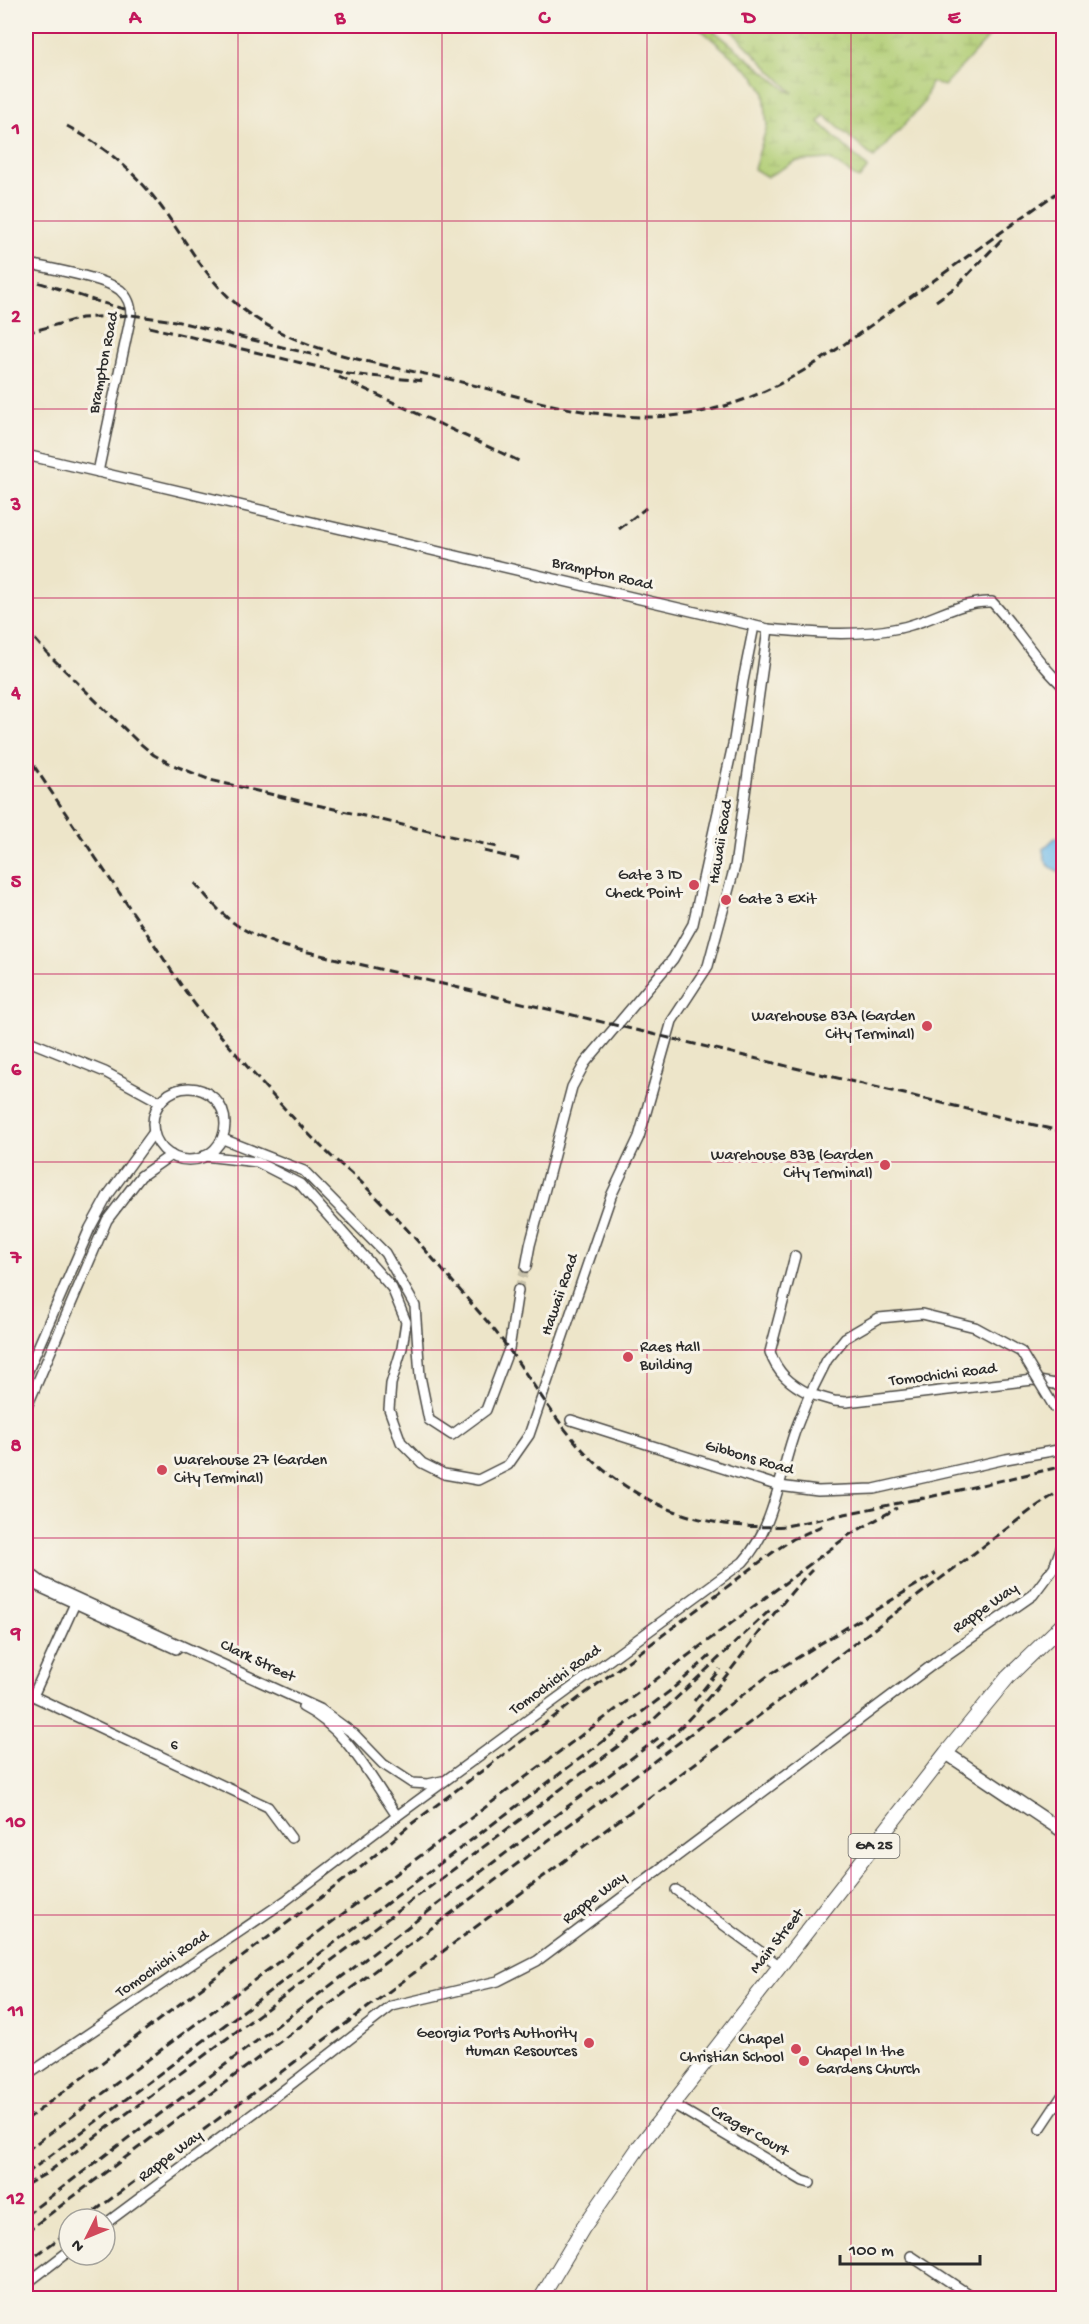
<svg xmlns="http://www.w3.org/2000/svg" width="1089" height="2324" viewBox="0 0 1089 2324" font-family="'Gochi Hand',sans-serif">
  <defs>
    <pattern id="wetland-marsh" width="20" height="14" patternUnits="userSpaceOnUse" patternTransform="scale(1.5)"><rect width="20" height="14" fill="#b1cd74"/><path d="M1 5h8M5 5V1M11 12h8M15 12V8" fill="none" stroke="#98b065"/></pattern>
  </defs>
  <rect width="100%" height="100%" fill="#f7f3e8"/>
  <filter id="ink" filterUnits="userSpaceOnUse"><feTurbulence type="fractalNoise" baseFrequency=".0167" numOctaves="2"/><feDisplacementMap in="SourceGraphic" scale="12" xChannelSelector="R" yChannelSelector="G"/><feConvolveMatrix kernelMatrix="1 2 1 2 8 2 1 2 1" color-interpolation-filters="sRGB"/></filter>
  <filter id="wash" filterUnits="userSpaceOnUse"><feTurbulence type="fractalNoise" baseFrequency=".008" numOctaves="4" result="noise"/><feDisplacementMap in="SourceGraphic" scale="24" xChannelSelector="R" yChannelSelector="G"/><feGaussianBlur stdDeviation="1.35" result="paint"/><feColorMatrix in="noise" values="0 0 0 0 0 0 0 0 0 0 0 0 0 0 0 0 0 1.4 0 .05"/><feComposite in="paint" operator="in"/></filter>
  <g filter="url(#wash)">
    <rect width="100%" height="100%" fill="#ede5c9"/>
    <!-- wetland -->
    <polygon fill="url(#wetland-marsh)" stroke="#6e7c50" stroke-width="1.5" points="697,26 708,26 788,91 793,93 727,26 999,26 944,86 931,82 924,103 874,158 824,115 819,122 868,168 859,179 829,159 796,161 767,177 754,169 767,126 764,92 754,76"/>
    <!-- water -->
    <path fill="#71bcea" stroke="#4e748a" stroke-width="1.5" d="M1063,837H1064L1063,873C1049,868 1044,864 1043,849L1055,838Z"/>
  </g>
  <g filter="url(#ink)">
    <g fill="none" stroke-linecap="round" stroke-linejoin="round">
      <!-- street-tunnel -->
      <polyline stroke="#c6c0a9" stroke-width="9" stroke-dasharray="9 4.5" stroke-linecap="butt" points="518,1290 526,1267"/>
      <defs>
        <g id="street">
          <path d="M26,263C49,269 103,277 120,290C128,297 131,305 131,315L98,472"/>
          <path d="M26,455L768,629C811,633 857,637 899,628C931,622 960,600 992,602C1018,629 1036,662 1064,687"/>
          <polyline points="26,1040 105,1072 160,1102"/>
          <circle cx="189" cy="1124" r="36"/>
          <polyline points="223,1139 304,1171 385,1253 415,1306 420,1376 429,1420 452,1435 486,1410 509,1349 518,1290"/>
          <polyline points="204,1156 257,1162 300,1184 392,1288 406,1322 402,1348 391,1384 389,1409 401,1442 422,1463 444,1474 478,1480 508,1465 529,1435 611,1196 639,1137 672,1021 708,966 735,866 768,629"/>
          <path d="M795,1256L770,1352C777,1373 790,1384 810,1394L827,1360L845,1338L879,1318L922,1314L975,1327L1021,1352"/>
          <polyline points="526,1267 530,1245 572,1087 585,1063 673,959 693,924 734,740 743,681 754,626"/>
          <polyline points="26,1375 90,1228 108,1195 154,1132"/>
          <polyline points="26,1409 107,1220 141,1176 171,1155"/>
          <polyline points="571,1420 779,1486 818,1491 874,1489 1006,1459 1064,1449"/>
          <polyline points="26,1570 42,1582 320,1709 354,1734 383,1764 412,1783 428,1784 442,1781"/>
          <polyline points="26,1581 176,1649"/>
          <polyline points="77,1599 33,1696 268,1807 291,1838"/>
          <path d="M303,1707C347,1729 370,1777 397,1816"/>
          <polyline points="676,1890 780,1966"/>
          <path d="M26,2076L285,1901L397,1816L743,1562C773,1529 779,1479 793,1437C798,1422 804,1408 810,1394L834,1401L846,1402L1033,1380L1055,1384L1064,1390"/>
          <polyline points="673,2104 803,2181 810,2183"/>
          <polyline points="1040,2129 1064,2093"/>
          <polyline points="105,2224 258,2110 392,2006 498,1981 537,1961 935,1663 1033,1595 1054,1567 1064,1540"/>
          <polyline points="911,2256 974,2298"/>
          <polyline points="26,2284 69,2251"/>
        </g>
        <polyline id="secondary" points="946,1753 1064,1832"/>
        <polyline id="primary" points="541,2298 583,2228 639,2147 946,1753 1008,1677 1064,1623"/>
      </defs>
      <!-- street casing -->
      <use href="#street" stroke="#484743" stroke-width="12"/>
      <!-- secondary casing -->
      <use href="#secondary" stroke="#484743" stroke-width="15"/>
      <!-- primary casing -->
      <use href="#primary" stroke="#484743" stroke-width="16"/>
      <!-- street -->
      <use href="#street" stroke="#fff" stroke-width="9"/>
      <!-- secondary -->
      <use href="#secondary" stroke="#fff" stroke-width="12"/>
      <!-- primary -->
      <use href="#primary" stroke="#fff" stroke-width="14"/>
      <!-- rail -->
      <g stroke="#2b2b2b" stroke-width="3" stroke-dasharray="9 4.5" stroke-linecap="butt">
        <path d="M67,126C99,143 129,167 152,195C186,237 205,284 252,316C312,356 388,365 457,381C519,396 582,417 646,417C753,417 819,362 902,303C956,265 1009,226 1064,188"/>
        <path d="M26,279C61,288 94,302 129,310"/>
        <polyline points="936,301 957,286 1002,239"/>
        <polyline points="149,327 348,374 424,381"/>
        <polyline points="26,333 81,318 131,315 175,321 319,356"/>
        <polyline points="339,377 521,462"/>
        <polyline points="619,529 646,508"/>
        <polyline points="26,629 47,653 136,740 154,755 171,764 210,780 497,847"/>
        <path d="M26,754C64,811 103,869 142,926C164,958 184,993 210,1023C248,1068 288,1115 331,1156C342,1166 354,1175 365,1186C408,1227 446,1275 485,1319C532,1373 561,1443 621,1483C670,1517 726,1530 786,1526L923,1498"/>
        <polyline points="484,851 522,860"/>
        <path d="M195,883C226,920 236,930 283,946L1064,1132"/>
        <polyline points="916,1500 1064,1466"/>
        <polyline points="694,1701 720,1669"/>
        <path d="M657,1748C719,1699 757,1626 812,1570"/>
        <polyline points="26,2120 360,1868 410,1825 776,1550 793,1539 826,1524"/>
        <polyline points="26,2151 849,1535 897,1508"/>
        <polyline points="26,2174 670,1691 710,1656"/>
        <polyline points="26,2185 47,2173 652,1721 771,1609"/>
        <polyline points="26,2215 661,1736"/>
        <polyline points="84,2219 772,1706 1034,1508 1064,1488"/>
        <polyline points="26,2232 769,1675 936,1573"/>
        <polyline points="26,2263 69,2231"/>
      </g>
      <defs>
        <g id="street-bridge">
          <polyline points="1021,1352 1056,1410"/>
          <polyline points="1061,1418 1064,1465"/>
        </g>
      </defs>
      <!-- street-bridge casing -->
      <use href="#street-bridge" stroke="#484743" stroke-width="12" stroke-linecap="butt"/>
      <!-- street-bridge -->
      <use href="#street-bridge" stroke="#fff" stroke-width="9"/>
    </g>
  </g>
  <!-- grid -->
  <path fill="none" stroke="#c2185b" stroke-width="1.5" stroke-opacity="0.55" d="M238,26V2298M442,26V2298M647,26V2298M851,26V2298M26,221H1064M26,409H1064M26,598H1064M26,786H1064M26,974H1064M26,1162H1064M26,1350H1064M26,1538H1064M26,1726H1064M26,1915H1064M26,2103H1064"/>
  <!-- markers -->
  <g fill="#d1495b" stroke="#f7f3e8" stroke-width="2">
    <circle cx="694" cy="885" r="6"/>
    <circle cx="726" cy="900" r="6"/>
    <circle cx="927" cy="1026" r="6"/>
    <circle cx="885" cy="1165" r="6"/>
    <circle cx="628" cy="1357" r="6"/>
    <circle cx="162" cy="1470" r="6"/>
    <circle cx="589" cy="2043" r="6"/>
    <circle cx="796" cy="2049" r="6"/>
    <circle cx="804" cy="2061" r="6"/>
  </g>
  <g text-anchor="middle" dominant-baseline="central" stroke-width="6" stroke-linejoin="round" paint-order="stroke">
    <!-- shield labels -->
    <rect fill="#f7f3e8" stroke="#686764" stroke-width="1.5" x="848.5" y="1834" width="51" height="24" rx="4.5"/>
    <g font-size="15" font-weight="bold" fill="#2b2b2b">
      <text x="874" y="1846">GA 25</text>
    </g>
    <!-- street labels -->
    <g font-size="16" fill="#2b2b2b" stroke="#f7f3e8">
      <text transform="translate(105 363) rotate(-79)">Brampton Road</text>
      <text transform="translate(602 575) rotate(13)">Brampton Road</text>
      <text transform="translate(722 842) rotate(-81)">Hawaii Road</text>
      <text transform="translate(561 1295) rotate(-71)">Hawaii Road</text>
      <text transform="translate(943 1376) rotate(-7)">Tomochichi Road</text>
      <text transform="translate(749 1459) rotate(16)">Gibbons Road</text>
      <text transform="translate(986 1609) rotate(-35)">Rappe Way</text>
      <text transform="translate(257 1662) rotate(25)">Clark Street</text>
      <text transform="translate(556 1681) rotate(-36)">Tomochichi Road</text>
      <text transform="translate(174 1746) rotate(25)">6</text>
      <text transform="translate(595 1899) rotate(-37)">Rappe Way</text>
      <text transform="translate(778 1942) rotate(-52)">Main Street</text>
      <text transform="translate(163 1965) rotate(-34)">Tomochichi Road</text>
      <text transform="translate(749 2132) rotate(30)">Crager Court</text>
      <text transform="translate(171 2157) rotate(-37)">Rappe Way</text>
    </g>
    <!-- poi labels -->
    <g font-size="16" fill="#2b2b2b" stroke="#f7f3e8" text-anchor="end">
      <text x="682" y="876">Gate 3 ID<tspan x="682" dy="18">Check Point</tspan></text>
      <text x="738" y="900" text-anchor="start">Gate 3 Exit</text>
      <text x="915" y="1017">Warehouse 83A (Garden<tspan x="915" dy="18">City Terminal)</tspan></text>
      <text x="873" y="1156">Warehouse 83B (Garden<tspan x="873" dy="18">City Terminal)</tspan></text>
      <text x="640" y="1348" text-anchor="start">Raes Hall<tspan x="640" dy="18">Building</tspan></text>
      <text x="174" y="1461" text-anchor="start">Warehouse 27 (Garden<tspan x="174" dy="18">City Terminal)</tspan></text>
      <text x="577" y="2034">Georgia Ports Authority<tspan x="577" dy="18">Human Resources</tspan></text>
      <text x="784" y="2040">Chapel<tspan x="784" dy="18">Christian School</tspan></text>
      <text x="816" y="2052" text-anchor="start">Chapel In the<tspan x="816" dy="18">Gardens Church</tspan></text>
    </g>
  </g>
  <!-- margin -->
  <rect width="1089" height="2324" fill="none" stroke="#f7f3e8" stroke-width="66"/>
  <!-- north arrow -->
  <g transform="translate(87 2237) rotate(227)"><circle r="28" fill="#f7f3e8" stroke="#a5a39c" stroke-width="1.5"/>
  <path d="M0-4.5L10 22L0 15L-10 22Z" fill="#d1495b"/>
  <text y="-9" font-size="16" font-weight="bold" text-anchor="middle" fill="#2b2b2b">N</text>
  </g>
  <!-- scale -->
  <path d="M840 2255v9h140v-9" fill="none" stroke="#2b2b2b" stroke-width="3"/>
  <text x="849" y="2255" font-size="18" fill="#2b2b2b" stroke="#f7f3e8" stroke-width="4.5" paint-order="stroke">100 m</text>
  <rect x="33" y="33" width="1023" height="2258" fill="none" stroke="#c2185b" stroke-width="2"/>
  <g font-size="20" text-anchor="middle" font-weight="bold" fill="#c2185b">
    <text x="135" y="23">A</text>
    <text x="340" y="23">B</text>
    <text x="544" y="23">C</text>
    <text x="749" y="23">D</text>
    <text x="954" y="23">E</text>
    <text x="16" y="134">1</text>
    <text x="16" y="322">2</text>
    <text x="16" y="510">3</text>
    <text x="16" y="698">4</text>
    <text x="16" y="887">5</text>
    <text x="16" y="1075">6</text>
    <text x="16" y="1263">7</text>
    <text x="16" y="1451">8</text>
    <text x="16" y="1639">9</text>
    <text x="16" y="1827">10</text>
    <text x="16" y="2016">11</text>
    <text x="16" y="2204">12</text>
  </g>
</svg>
